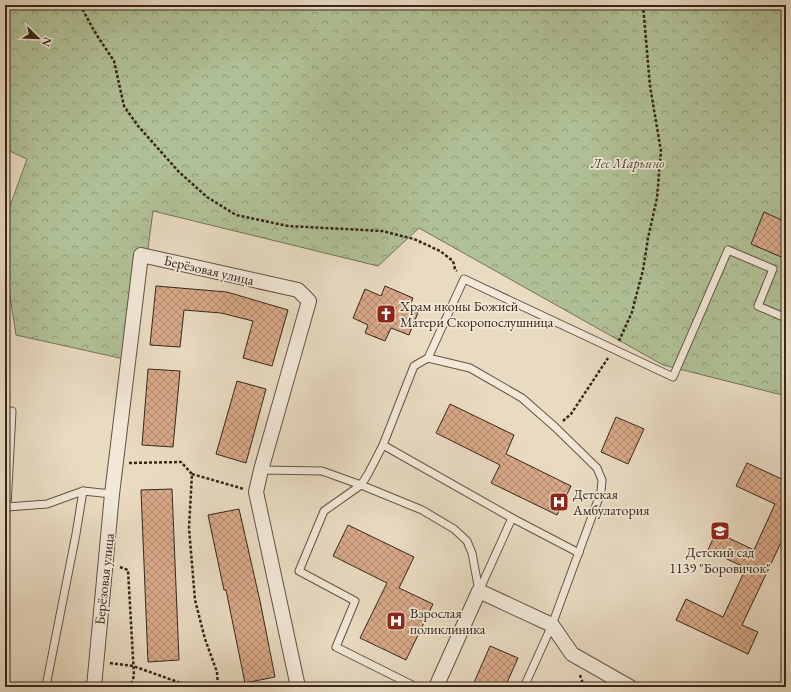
<svg xmlns="http://www.w3.org/2000/svg" width="791" height="692" viewBox="0 0 791 692" font-family="'EB Garamond',serif">
  <defs>
    <pattern id="forest-crowns" width="20" height="18" patternUnits="userSpaceOnUse"><rect width="20" height="18" fill="#b1c197"/><path d="M2 6a3 3 0 1 1 6 0M12 15a3 3 0 1 1 6 0" fill="none" stroke="#919d7a"/></pattern>
    <pattern id="building-cross-hatch" width="8" height="8" patternUnits="userSpaceOnUse"><rect width="8" height="8" fill="#d8a988"/><path d="M0 0l8 8M0 8l8-8" fill="none" stroke="#b0896e"/></pattern>
  </defs>
  <rect width="100%" height="100%" fill="#e9dbc2"/>
  <filter id="stains"><feTurbulence type="fractalNoise" baseFrequency=".005" numOctaves="4"/><feColorMatrix values="0 0 0 0 .2 0 0 0 0 .09 0 0 0 0 .02 0 0 0 .5 -.17"/></filter>
  <radialGradient id="worn" r=".72"><stop offset=".6" stop-color="#630" stop-opacity="0"/><stop offset="1" stop-color="#630" stop-opacity=".3"/></radialGradient>
  <!-- forest -->
  <polygon fill="url(#forest-crowns)" stroke="#747458" points="5,5 786,5 786,396 663,365 419,228 378,266 153,211 133,361 16,335 5,264 5,220 27,159 5,149"/>
  <!-- building -->
  <g fill="url(#building-cross-hatch)" stroke="#372619">
    <polygon points="764,212 786,222 786,259 751,244"/>
    <polygon points="156,286 227,292 288,310 272,366 243,358 253,321 221,313 184,310 180,347 150,345"/>
    <polygon points="385,286 413,298 410,306 419,310 409,335 391,328 385,341 365,333 368,325 353,318 365,289 381,296"/>
    <polygon points="148,369 180,371 173,447 142,445"/>
    <polygon points="237,381 266,389 246,463 216,454"/>
    <polygon points="450,404 514,435 506,454 571,486 557,515 491,483 500,465 436,433"/>
    <polygon points="616,417 644,429 628,464 601,452"/>
    <polygon points="747,463 786,481 786,532 742,625 758,632 748,654 676,620 686,599 723,617 746,568 708,550 716,532 754,550 775,504 736,486"/>
    <polygon points="172,489 179,660 148,662 141,490"/>
    <polygon points="239,509 260,601 275,677 245,683 226,590 224,590 208,515"/>
    <polygon points="348,525 414,557 399,588 433,604 406,660 360,638 387,583 333,556"/>
    <polygon points="490,646 518,658 505,687 472,687"/>
  </g>
  <g fill="none" stroke-linecap="round" stroke-linejoin="round">
    <defs>
      <g id="service">
        <polyline points="428,358 464,279 673,377 728,250 773,269 758,306 786,318"/>
        <polyline points="383,445 512,518 479,591"/>
        <polyline points="261,470 322,471 361,485 422,510 454,529 467,541 472,553 479,591"/>
        <polyline points="7,507 47,504 83,491 112,494"/>
        <polyline points="5,516 7,507 12,411"/>
        <polyline points="512,518 579,553"/>
        <polyline points="50,687 47,681 76,534 83,491"/>
        <polyline points="416,687 336,647 355,601 299,571 324,511 361,485 368,474 383,445 414,366 428,358 470,368 522,398 555,427 597,468 602,480 601,492 552,625 524,687"/>
      </g>
      <g id="minor">
        <polyline points="94,687 112,494 141,255 298,290 309,301 261,470 256,492 298,687"/>
        <polyline points="436,687 479,591 552,625 572,654 630,687"/>
      </g>
    </defs>
    <!-- service casing -->
    <use href="#service" stroke="#645343" stroke-width="9"/>
    <!-- minor casing -->
    <use href="#minor" stroke="#645343" stroke-width="16"/>
    <!-- path -->
    <g stroke="#372619" stroke-width="2.5" stroke-dasharray="3 2" stroke-linecap="butt">
      <polyline points="80,5 96,34 114,61 124,106 138,126 179,172 207,197 236,215 288,226 382,231 414,239 440,251 453,261 455,269 457,271"/>
      <polyline points="619,341 632,312 643,270 648,238 657,198 661,151 650,86 643,5"/>
      <polyline points="563,421 571,414 608,358"/>
      <polyline points="129,463 181,462 192,474 189,528 195,600 205,639 217,672 218,687"/>
      <polyline points="192,474 244,489"/>
      <polyline points="120,567 128,570 134,676 130,687"/>
      <polyline points="110,663 133,666 192,687"/>
      <polyline points="580,675 584,687"/>
    </g>
    <!-- service -->
    <use href="#service" stroke="#f1e8d7" stroke-width="7"/>
    <!-- minor -->
    <use href="#minor" stroke="#f1e8d7" stroke-width="14"/>
  </g>
  <!-- icons -->
  <defs>
    <symbol id="church-square" viewBox="-11 -11 22 22"><rect x="-9" y="-9" width="18" height="18" rx="4" fill="#8f2418" stroke="#f1e8d7"/><path d="M-1.2-6h2.4v3.5h3.3v2.4h-3.3V6h-2.4V-.1h-3.3v-2.4h3.3Z" fill="#fff"/></symbol>
    <symbol id="hospital-square" viewBox="-11 -11 22 22"><rect x="-9" y="-9" width="18" height="18" rx="4" fill="#8f2418" stroke="#f1e8d7"/><path d="M-5-5h3v3.5h4V-5h3V5h-3V1.5h-4V5h-3Z" fill="#fff"/></symbol>
    <symbol id="school-square" viewBox="-11 -11 22 22"><rect x="-9" y="-9" width="18" height="18" rx="4" fill="#8f2418" stroke="#f1e8d7"/><path d="M0-5L7-2L0 1L-7-2ZM-4 1L0 2.5L4 1V4Q0 6-4 4Z" fill="#fff"/></symbol>
  </defs>
  <g fill-rule="evenodd">
    <use href="#church-square" x="375" y="303" width="22" height="22"/>
    <use href="#hospital-square" x="548" y="491" width="22" height="22"/>
    <use href="#school-square" x="709" y="520" width="22" height="22"/>
    <use href="#hospital-square" x="385" y="610" width="22" height="22"/>
  </g>
  <g text-anchor="middle" dominant-baseline="central" stroke-width="3.5" stroke-linejoin="round" paint-order="stroke">
    <!-- park labels -->
    <g font-size="14" font-style="italic" fill="#564d38" stroke="#f1e8d7">
      <text x="628" y="163">Лес Марьино</text>
    </g>
    <!-- street labels -->
    <g font-size="14" fill="#372619" stroke="#f1e8d7">
      <text transform="translate(209 270) rotate(13)">Берёзовая улица</text>
      <text transform="translate(104 579) rotate(-84)">Берёзовая улица</text>
    </g>
    <!-- poi labels -->
    <g font-size="14" fill="#372619" stroke="#f1e8d7" text-anchor="start">
      <text x="400" y="306">Храм иконы Божией<tspan x="400" dy="16">Матери Скоропослушница</tspan></text>
      <text x="573" y="494">Детская<tspan x="573" dy="16">Амбулатория</tspan></text>
      <text x="720" y="552" text-anchor="middle">Детский сад<tspan x="720" dy="16">1139 "Боровичок"</tspan></text>
      <text x="410" y="613">Взрослая<tspan x="410" dy="16">поликлиника</tspan></text>
    </g>
  </g>
  <!-- margin -->
  <rect width="791" height="692" fill="none" stroke="#e9dbc2" stroke-width="20"/>
  <rect x="6" y="6" width="779" height="680" fill="none" stroke="#372619" stroke-width="2"/>
  <rect x="10" y="10" width="771" height="672" fill="none" stroke="#372619"/>
  <!-- north arrow -->
  <g transform="translate(38 38) rotate(113)" stroke="#f1e8d7" stroke-width="3" paint-order="stroke">
  <path d="M0-3L7 15L0 10L-7 15Z" fill="#372619"/>
  <text y="-6" font-size="11" font-weight="bold" text-anchor="middle" fill="#372619">N</text>
  </g>
  <rect width="100%" height="100%" filter="url(#stains)"/>
  <rect width="100%" height="100%" fill="url(#worn)"/>
</svg>
